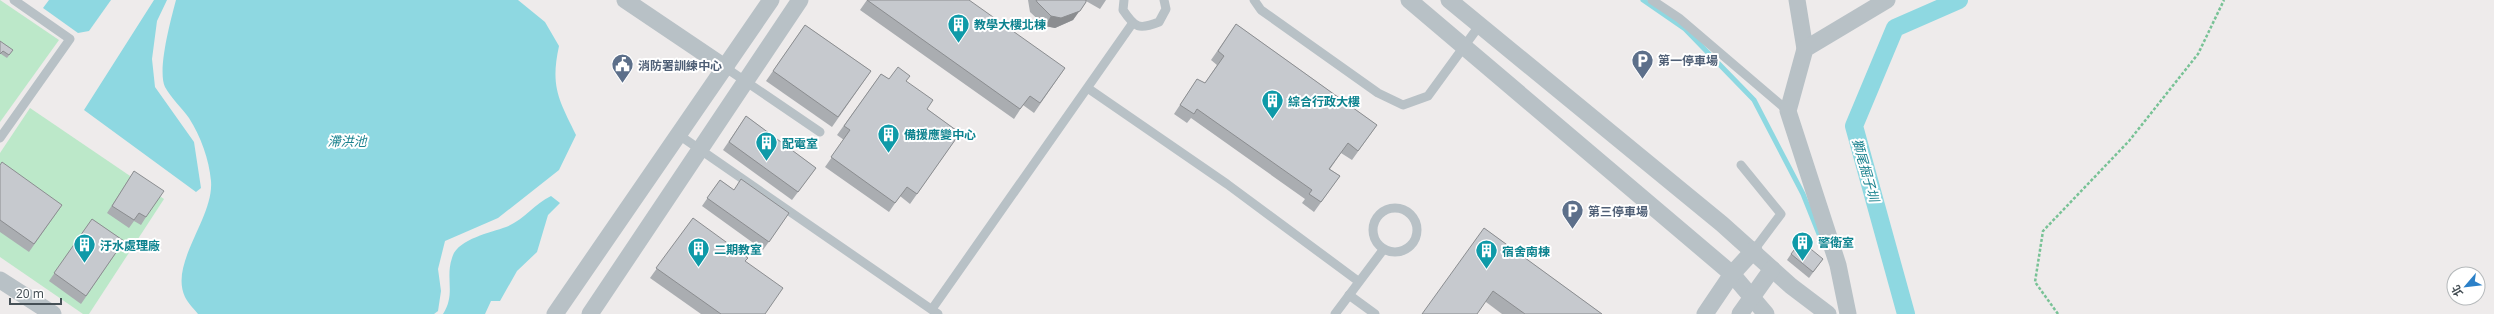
<svg xmlns="http://www.w3.org/2000/svg" width="2494" height="314" viewBox="0 0 2494 314" font-family="'Noto Sans','Noto Sans TC',sans-serif">
  <rect width="100%" height="100%" fill="#eeebeb"/>
  <!-- green -->
  <g fill="#bce8c9">
    <polygon points="0,0 59,40 0,122"/>
    <polygon points="30,108 164,199 89,314 83,314 0,257 0,153"/>
  </g>
  <!-- water -->
  <g fill="#8ed8e1">
    <polygon points="49,0 111,0 89,31 78,33 43,8"/>
    <polygon points="154,0 167,0 157,21 152,59 155,87 194,142 201,188 196,192 84,110"/>
    <path d="M176,0H518L545,22L559,46C550,87 559,100 576,135L559,170L498,218L445,241L438,269L441,291L438,311L434,314H198C194,309 188,303 185,297C169,263 214,218 211,181C209,159 201,137 189,118C182,108 171,98 165,87C157,70 171,19 176,0Z"/>
    <path d="M551,196L560,203L548,215L537,252L517,271L500,301H491L485,314H443C456,294 445,279 452,258C457,239 490,233 506,227C524,220 534,204 551,196Z"/>
  </g>
  <g fill="none" stroke-linecap="round" stroke-linejoin="round">
    <!-- stream -->
    <polyline stroke="#8ed8e1" stroke-width="5" points="1643,0 1685,29 1754,100 1803,194 1821,239"/>
    <!-- canal -->
    <polyline stroke="#8ed8e1" stroke-width="18" points="1906,314 1854,126 1895,28 1959,0"/>
    <!-- path -->
    <polyline stroke="#78c296" stroke-width="2.5" stroke-dasharray="3 2" stroke-linecap="butt" points="2058,314 2035,282 2043,231 2129,141 2198,54 2224,0"/>
    <!-- lane -->
    <g stroke="#b8c1c6" stroke-width="9">
      <path d="M1124,0L1123,10C1135,28 1139,30 1159,22L1166,9L1164,0"/>
      <polyline points="1254,0 1261,10 1378,93 1403,105 1428,96 1479,26"/>
      <polyline points="1652,0 1679,18 1788,111"/>
      <polyline points="726,68 820,132"/>
      <polyline points="1089,89 1227,184 1358,281"/>
      <polyline points="679,135 938,314"/>
      <polyline points="0,138 70,39 14,0"/>
      <polyline points="1741,165 1781,214 1754,250"/>
      <circle cx="1395" cy="230" r="22"/>
      <polyline points="1349,295 1375,314"/>
      <polyline points="932,309 1132,24"/>
      <polyline points="1335,314 1383,250"/>
    </g>
    <!-- street -->
    <g stroke="#b8c1c6" stroke-width="17">
      <polyline points="625,0 726,68"/>
      <polyline points="1409,0 1732,274 1766,314"/>
      <polyline points="1449,0 1722,224 1791,286 1828,314"/>
      <polyline points="1797,0 1805,49"/>
      <polyline points="0,280 53,314"/>
      <polyline points="555,314 771,0"/>
      <polyline points="590,314 800,0"/>
      <polyline points="1705,314 1732,274 1754,250"/>
      <polyline points="1740,314 1772,269"/>
      <polyline points="1848,314 1838,265 1788,111 1805,49 1887,0"/>
    </g>
  </g>
  <!-- wall -->
  <g fill="#aaadb1">
    <polygon points="867,0 1065,68 1034,113 1023,105 1014,119 860,10"/>
    <polygon points="1028,0 1106,0 1100,9 1086,1 1073,20 1055,28 1045,26 1030,12"/>
    <polygon points="1236,24 1377,125 1352,160 1341,153 1330,169 1340,176 1314,212 1302,203 1305,199 1191,118 1187,123 1174,114 1197,79 1205,83 1217,65 1211,60"/>
    <polygon points="805,25 871,71 832,127 766,81"/>
    <polygon points="0,41 13,50 7,58 1,54"/>
    <polygon points="881,74 889,79 906,81 927,109 960,133 910,204 900,196 889,212 825,167 844,140 837,135"/>
    <polygon points="746,116 816,168 792,200 723,150"/>
    <polygon points="0,165 62,205 29,252 0,232"/>
    <polygon points="134,171 146,217 141,225 134,221 129,228 107,213"/>
    <polygon points="720,180 734,190 789,213 763,250 702,206"/>
    <polygon points="693,218 745,262 765,314 701,314 650,278"/>
    <polygon points="92,219 124,241 81,304 49,281"/>
    <polygon points="1484,228 1602,314 1502,314 1486,302"/>
    <polygon points="1791,254 1823,259 1809,278 1787,260"/>
  </g>
  <!-- shaded-wall -->
  <polygon fill="#8b8d90" points="1086,2 1073,20 1055,28 1045,26 1051,16"/>
  <!-- building -->
  <g fill="#c6c9ce" stroke="#8b8d90">
    <polygon points="867,0 969,0 1065,68 1040,103 1030,96 1020,109"/>
    <polygon points="1036,0 1086,0 1086,2 1080,11 1061,18 1051,16 1037,2"/>
    <polygon points="1236,24 1377,125 1358,151 1348,143 1329,169 1340,176 1321,202 1309,194 1312,190 1197,109 1194,114 1180,105 1197,79 1205,83 1224,56 1218,51"/>
    <polygon points="805,25 871,71 838,117 773,71"/>
    <polygon points="0,41 13,50 9,55 3,51 0,54"/>
    <polygon points="898,67 910,76 906,81 933,100 927,109 960,133 917,194 907,187 895,203 831,157 850,130 844,126 881,74 889,79"/>
    <polygon points="746,116 816,168 798,192 729,142"/>
    <polygon points="2,162 62,205 34,244 0,220 0,165"/>
    <polygon points="134,171 164,191 146,217 139,213 134,220 112,206"/>
    <polygon points="741,179 789,213 769,242 707,198 720,180 734,190"/>
    <polygon points="693,218 748,258 745,261 783,288 765,314 721,314 656,268"/>
    <polygon points="92,219 124,241 86,296 54,273"/>
    <polygon points="1484,228 1602,314 1525,314 1493,291 1477,314 1422,314"/>
    <polygon points="1801,241 1823,259 1813,272 1791,254"/>
  </g>
  <!-- icons -->
  <defs>
    <symbol id="building-pin" viewBox="-11 -11 22 30"><path d="M0 17L-7.5 6A9.5 9.5 0 1 1 7.5 6Z" fill="#0f9aa8" stroke="#fff"/><path d="M-4-6H4V6H1V3H-1V6H-4ZM-2.5-4.3h1.7v1.8h-1.7ZM.8-4.3h1.7v1.8H.8ZM-2.5-1h1.7V.8h-1.7ZM.8-1h1.7V.8H.8Z" fill="#fff"/></symbol>
    <symbol id="parking-pin" viewBox="-11 -11 22 30"><path d="M0 17L-7.5 6A9.5 9.5 0 1 1 7.5 6Z" fill="#5c6f8a" stroke="#fff"/><path d="M-3.5-5.5H1a3.5 3.5 0 0 1 0 7H-1V5.5H-3.5ZM-1-3.4V-.6H.8a1.4 1.4 0 0 0 0-2.8Z" fill="#fff"/></symbol>
    <symbol id="civic-pin" viewBox="-11 -11 22 30"><path d="M0 17L-7.5 6A9.5 9.5 0 1 1 7.5 6Z" fill="#5c6f8a" stroke="#fff"/><path d="M-.6-6.5H3V-4.5H.6V-3L4-1V1h2V6H-6V1h2V-1L-.6-3ZM-1.2 2.5V6h2.4V2.5Z" fill="#fff"/></symbol>
  </defs>
  <g fill-rule="evenodd">
    <use href="#building-pin" x="946" y="12" width="25" height="34"/>
    <use href="#parking-pin" x="1630" y="48" width="25" height="34"/>
    <use href="#civic-pin" x="610" y="52" width="25" height="34"/>
    <use href="#building-pin" x="1260" y="88" width="25" height="34"/>
    <use href="#building-pin" x="876" y="122" width="25" height="34"/>
    <use href="#building-pin" x="754" y="130" width="25" height="34"/>
    <use href="#parking-pin" x="1560" y="198" width="25" height="34"/>
    <use href="#building-pin" x="1790" y="230" width="25" height="34"/>
    <use href="#building-pin" x="72" y="232" width="25" height="34"/>
    <use href="#building-pin" x="686" y="236" width="25" height="34"/>
    <use href="#building-pin" x="1474" y="238" width="25" height="34"/>
  </g>
  <g text-anchor="middle" dominant-baseline="central" stroke-width="4" stroke-linejoin="round" paint-order="stroke">
    <!-- culture labels -->
    <g font-size="12" font-weight="bold" fill="#0d838f" stroke="#fff" text-anchor="start">
      <text x="974" y="24">教學大樓北棟</text>
      <text x="1288" y="101">綜合行政大樓</text>
      <text x="904" y="134">備援應變中心</text>
      <text x="782" y="143">配電室</text>
      <text x="1818" y="242">警衛室</text>
      <text x="100" y="245">汙水處理廠</text>
      <text x="714" y="249">二期教室</text>
      <text x="1502" y="251">宿舍南棟</text>
    </g>
    <!-- service labels -->
    <g font-size="12" font-weight="bold" fill="#4e5e75" stroke="#fff" text-anchor="start">
      <text x="1658" y="60">第一停車場</text>
      <text x="638" y="65">消防署訓練中心</text>
      <text x="1588" y="211">第三停車場</text>
    </g>
    <!-- water labels -->
    <g font-size="13" font-style="italic" fill="#1a828e" stroke="#fff">
      <text x="347" y="141">滯洪池</text>
      <text transform="translate(1866 170) rotate(74)">獅尾掘子圳</text>
    </g>
  </g>
  <!-- north arrow -->
  <g transform="translate(2466 286) rotate(242)"><circle r="19" fill="#ffffff" stroke="#b5b9bb"/>
  <path d="M0-3L7 15L0 10L-7 15Z" fill="#2b80c8"/>
  <text y="-6" font-size="11" font-weight="bold" text-anchor="middle" fill="#465056">北</text>
  </g>
  <!-- scale -->
  <path d="M10 298v6h51v-6" fill="none" stroke="#465056" stroke-width="2"/>
  <text x="16" y="298" font-size="12" fill="#465056" stroke="#ffffff" stroke-width="3" paint-order="stroke">20 m</text>
</svg>
